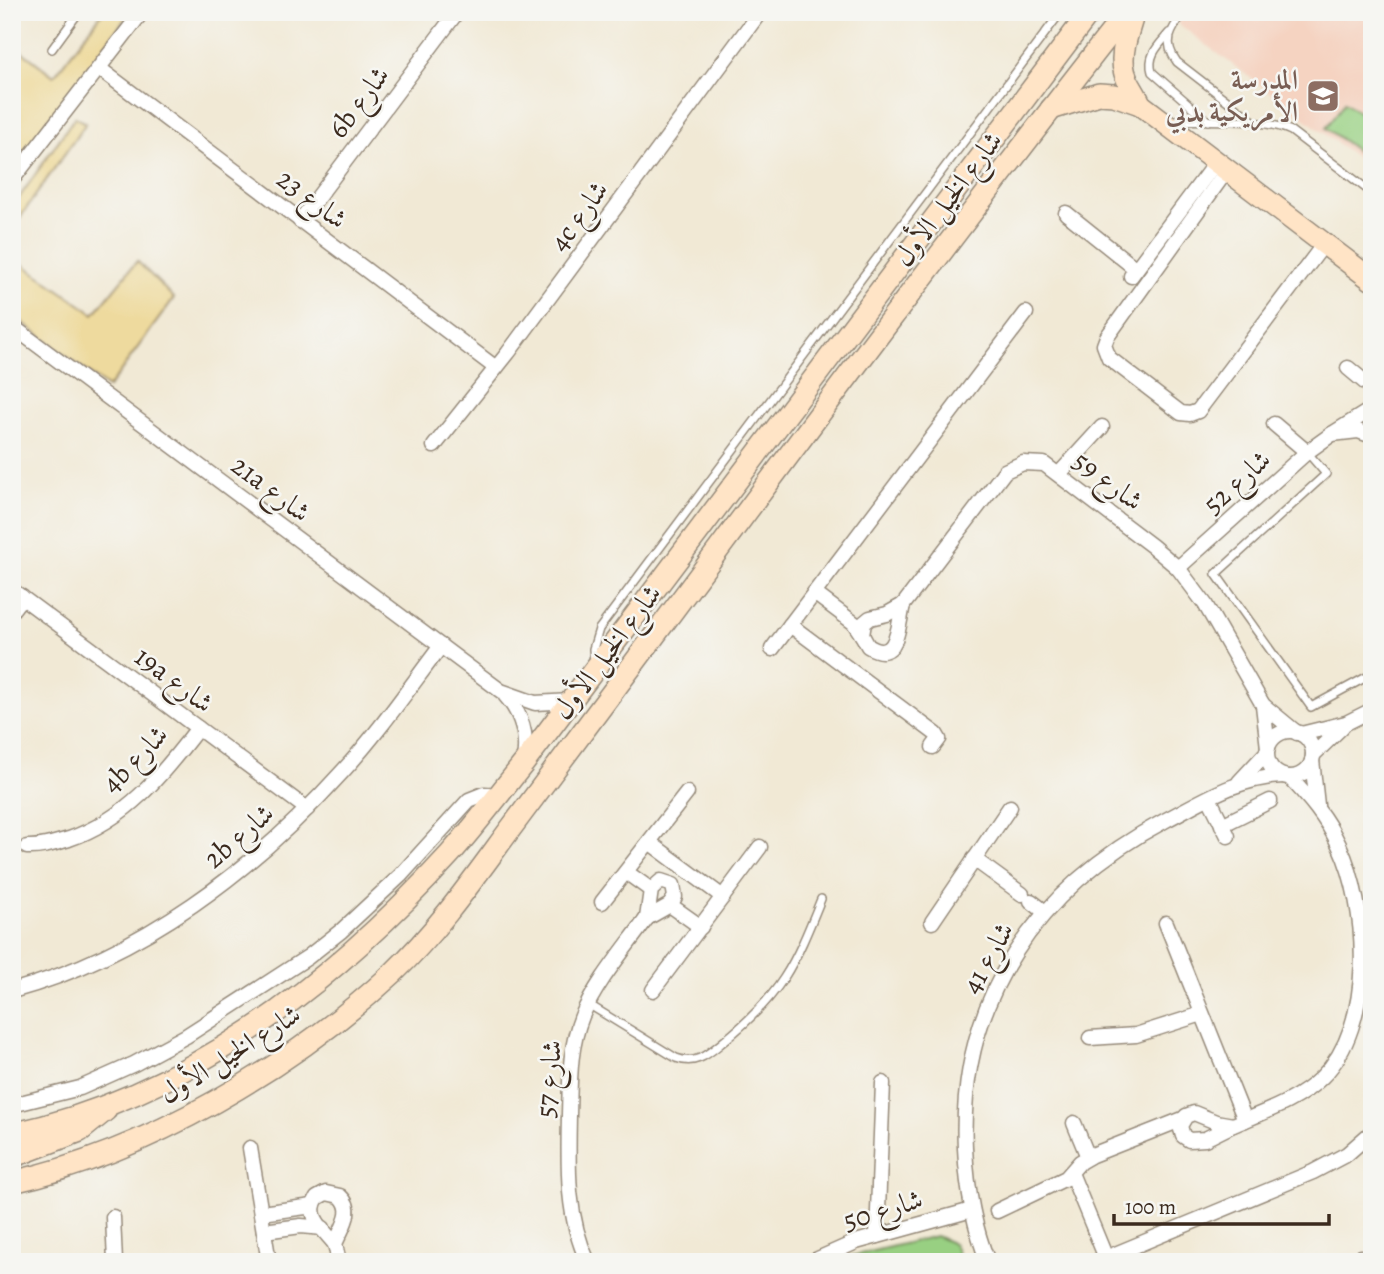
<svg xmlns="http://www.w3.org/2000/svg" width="1384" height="1274" viewBox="0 0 1384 1274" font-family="Alegreya,Amiri,serif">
  <rect width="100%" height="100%" fill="#f6f6f2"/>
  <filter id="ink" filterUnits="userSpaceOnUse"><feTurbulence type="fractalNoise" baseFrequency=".0143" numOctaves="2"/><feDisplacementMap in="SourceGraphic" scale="14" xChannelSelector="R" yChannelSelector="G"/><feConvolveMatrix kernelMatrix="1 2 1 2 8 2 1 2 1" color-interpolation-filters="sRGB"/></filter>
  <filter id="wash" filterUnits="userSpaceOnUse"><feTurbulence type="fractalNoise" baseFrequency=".00686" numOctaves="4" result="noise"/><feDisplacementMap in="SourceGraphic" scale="28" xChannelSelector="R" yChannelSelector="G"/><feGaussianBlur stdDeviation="1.57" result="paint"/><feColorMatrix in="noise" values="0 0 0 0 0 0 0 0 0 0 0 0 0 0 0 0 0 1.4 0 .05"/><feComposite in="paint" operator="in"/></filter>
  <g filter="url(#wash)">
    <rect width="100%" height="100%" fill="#f1e9d5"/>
    <!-- built -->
    <polygon fill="#f5d3c1" points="1185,12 1372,12 1372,169 1177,23"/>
    <!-- green -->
    <g fill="#98d082" stroke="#6a7d50" stroke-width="2">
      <polygon points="1345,102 1372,122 1372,145 1364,156 1326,128"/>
      <polygon points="936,1236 954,1244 961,1262 838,1262 844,1258"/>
    </g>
    <!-- sand -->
    <g fill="#eeda9e" stroke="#94825e" stroke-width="2">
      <polygon points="103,12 130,12 12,167 12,44 54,76"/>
      <polygon points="75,117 86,123 12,229 12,208"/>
      <polygon points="12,257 94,314 137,261 174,298 108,388 12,314"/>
    </g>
  </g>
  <g filter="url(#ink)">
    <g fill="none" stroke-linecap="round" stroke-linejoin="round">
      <defs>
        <g id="lane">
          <path d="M1184,12C1171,30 1162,42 1177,62L1256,123"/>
          <path d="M1169,33C1159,45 1147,55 1152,72L1208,121"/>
          <polyline points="52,49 79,12"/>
          <path d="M1171,120C1205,122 1261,117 1291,131L1372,193"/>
          <polyline points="1307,452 1326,474 1216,574 1311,707 1372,674"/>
          <polyline points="594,662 593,649 599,629 1061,12"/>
          <path d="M588,1004L676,1058C697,1066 709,1053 724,1041C782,994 794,966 821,899"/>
        </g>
        <g id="street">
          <polyline points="100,69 496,368"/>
          <polyline points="1227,170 1107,337 1104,345 1109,358 1181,413 1190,414 1198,411 1324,244"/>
          <polyline points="12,180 142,12"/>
          <polyline points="1066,213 1136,269"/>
          <polyline points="300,221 457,12"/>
          <polyline points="1131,276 1216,162"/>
          <polyline points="12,326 501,691 535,703 571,701"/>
          <polyline points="1348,368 1372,388"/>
          <polyline points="1372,409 1332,434 1358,431 1372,436"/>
          <polyline points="1274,424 1307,452"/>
          <polyline points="434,446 508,353 760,12"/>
          <polyline points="1059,474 1102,427"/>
          <polyline points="1178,568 1307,452 1332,434"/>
          <polyline points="12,590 307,809"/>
          <polyline points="814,593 854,623 862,635"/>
          <polyline points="903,605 1005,471 1023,463 1044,464 1152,546 1178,568 1205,604 1263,705 1297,733"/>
          <path d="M903,605C898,624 899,665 868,646L862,635L864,623L870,618L887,614Z"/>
          <polyline points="12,610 22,597"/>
          <polyline points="790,625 936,734 939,739 933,747"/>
          <polyline points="772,649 1026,313"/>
          <path d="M505,695C521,713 528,735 524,760"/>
          <polyline points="1263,705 1268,748"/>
          <circle cx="1290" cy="754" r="23"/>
          <polyline points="1301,734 1346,723 1372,710"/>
          <polyline points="1313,755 1342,727"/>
          <polyline points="1312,760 1317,805"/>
          <polyline points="1239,782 1267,752"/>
          <polyline points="1209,798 1228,836"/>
          <polyline points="1222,825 1270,801"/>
          <polyline points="649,842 723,897"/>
          <path d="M27,847C41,848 55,843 69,839C127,819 162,775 198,728"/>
          <polyline points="974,859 1022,894"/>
          <polyline points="626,872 651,890"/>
          <polygon points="661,881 673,885 675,897 670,905 647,918 651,890"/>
          <polyline points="1031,901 1045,912"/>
          <polyline points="602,902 687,793"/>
          <polyline points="670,905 701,927"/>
          <polyline points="932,922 1010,807"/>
          <polyline points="1166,923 1245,1120"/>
          <polyline points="653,990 760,847"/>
          <path d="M12,991C142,955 254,870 343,771C379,732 409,688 441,646"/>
          <polyline points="1090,1038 1136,1035 1202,1014"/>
          <polyline points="12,1105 80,1088 134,1064 186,1036 308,957 341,931 400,876 469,800 484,794 498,795"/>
          <polygon points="1194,1113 1216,1122 1233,1125 1205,1139 1189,1140 1183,1136 1180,1126 1186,1116"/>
          <polyline points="1074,1123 1088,1157"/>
          <path d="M1233,1125C1264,1112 1298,1101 1322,1077C1375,1025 1369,908 1339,845C1326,817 1310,799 1289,777"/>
          <polyline points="250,1148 269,1262"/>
          <polyline points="1071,1173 1106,1258"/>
          <path d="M326,1193L340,1196C356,1210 342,1227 335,1244C324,1230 305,1216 317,1198Z"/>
          <polyline points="997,1211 1066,1178 1080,1162 1092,1155 1183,1119"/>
          <polyline points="261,1213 313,1206"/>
          <polyline points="113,1217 115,1262"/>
          <polyline points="264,1231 301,1226 323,1228"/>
          <polyline points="877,1236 883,1083"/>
          <polyline points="335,1244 339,1262"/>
          <polyline points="1361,1257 1362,1262"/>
          <path d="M588,1262C566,1216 568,1165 569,1115C570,1081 569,1048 582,1016C597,981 625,949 647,918"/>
          <polyline points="811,1262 856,1242 972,1210"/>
          <path d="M988,1262C973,1225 967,1188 965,1148C958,999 1037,888 1166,820C1206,799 1237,778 1283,776"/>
          <polyline points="1096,1262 1313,1172 1347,1154 1372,1132"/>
        </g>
        <g id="secondary">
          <path d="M1134,12C1128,33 1117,58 1127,79C1131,88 1137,95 1140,104"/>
          <polyline points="1051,109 1099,94 1114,95 1140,104 1372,280"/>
          <path d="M12,1134C188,1096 332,984 450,854C476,825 499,794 524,763L1090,12"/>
          <polyline points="12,1157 80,1131 106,1110"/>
          <path d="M12,1182C146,1153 293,1066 393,973C437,931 472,881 508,832C556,768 604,703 652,639C808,429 965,218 1127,12"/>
        </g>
      </defs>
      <!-- lane casing -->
      <use href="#lane" stroke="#968a7a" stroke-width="10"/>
      <!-- street casing -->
      <use href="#street" stroke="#968a7a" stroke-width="17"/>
      <!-- secondary casing -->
      <use href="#secondary" stroke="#968a7a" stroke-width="24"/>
      <!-- lane -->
      <use href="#lane" stroke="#fff" stroke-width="7"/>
      <!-- street -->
      <use href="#street" stroke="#fff" stroke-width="14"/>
      <!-- secondary -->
      <use href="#secondary" stroke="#ffe4c6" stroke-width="21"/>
    </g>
  </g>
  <!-- icons -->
  <defs>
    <symbol id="school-square" viewBox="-11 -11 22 22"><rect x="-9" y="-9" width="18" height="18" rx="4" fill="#8d6e63" stroke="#f6f6f2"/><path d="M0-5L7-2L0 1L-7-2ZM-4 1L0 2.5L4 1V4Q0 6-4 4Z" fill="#fff"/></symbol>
  </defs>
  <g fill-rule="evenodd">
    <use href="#school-square" x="1304" y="77" width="38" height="38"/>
  </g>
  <g text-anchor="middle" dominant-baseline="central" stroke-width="5" stroke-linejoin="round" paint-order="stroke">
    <!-- education labels -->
    <g font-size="28" font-weight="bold" fill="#785e54" stroke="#f6f6f2" text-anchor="end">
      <text x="1298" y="80">المدرسة<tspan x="1298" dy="32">الأمريكية بدبي</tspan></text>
    </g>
    <!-- street labels -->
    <g font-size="28" fill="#3b2a1e" stroke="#f6f6f2">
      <text transform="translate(359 102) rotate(-53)">6b شارع</text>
      <text transform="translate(312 199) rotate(37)">شارع 23</text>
      <text transform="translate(948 199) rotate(-53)">شارع الخيل الأول</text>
      <text transform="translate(579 216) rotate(-54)">4c شارع</text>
      <text transform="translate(1108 481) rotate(37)">شارع 59</text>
      <text transform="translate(1237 482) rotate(-42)">شارع 52</text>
      <text transform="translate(271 489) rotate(37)">21a شارع</text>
      <text transform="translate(607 652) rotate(-53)">شارع الخيل الأول</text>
      <text transform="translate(174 680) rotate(37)">19a شارع</text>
      <text transform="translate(135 759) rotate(-46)">4b شارع</text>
      <text transform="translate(239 836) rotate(-41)">2b شارع</text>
      <text transform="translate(988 958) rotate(-61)">شارع 41</text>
      <text transform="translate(230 1054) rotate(-32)">شارع الخيل الأول</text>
      <text transform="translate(549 1079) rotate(-85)">شارع 57</text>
      <text transform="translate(883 1210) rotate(-17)">شارع 50</text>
    </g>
  </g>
  <!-- margin -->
  <rect width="1384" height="1274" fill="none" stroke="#f6f6f2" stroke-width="42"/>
  <!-- scale -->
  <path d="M1114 1214v10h215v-10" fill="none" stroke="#3b2a1e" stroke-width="3.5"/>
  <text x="1125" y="1214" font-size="21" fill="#3b2a1e" stroke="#f6f6f2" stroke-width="5" paint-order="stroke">100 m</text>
</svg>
